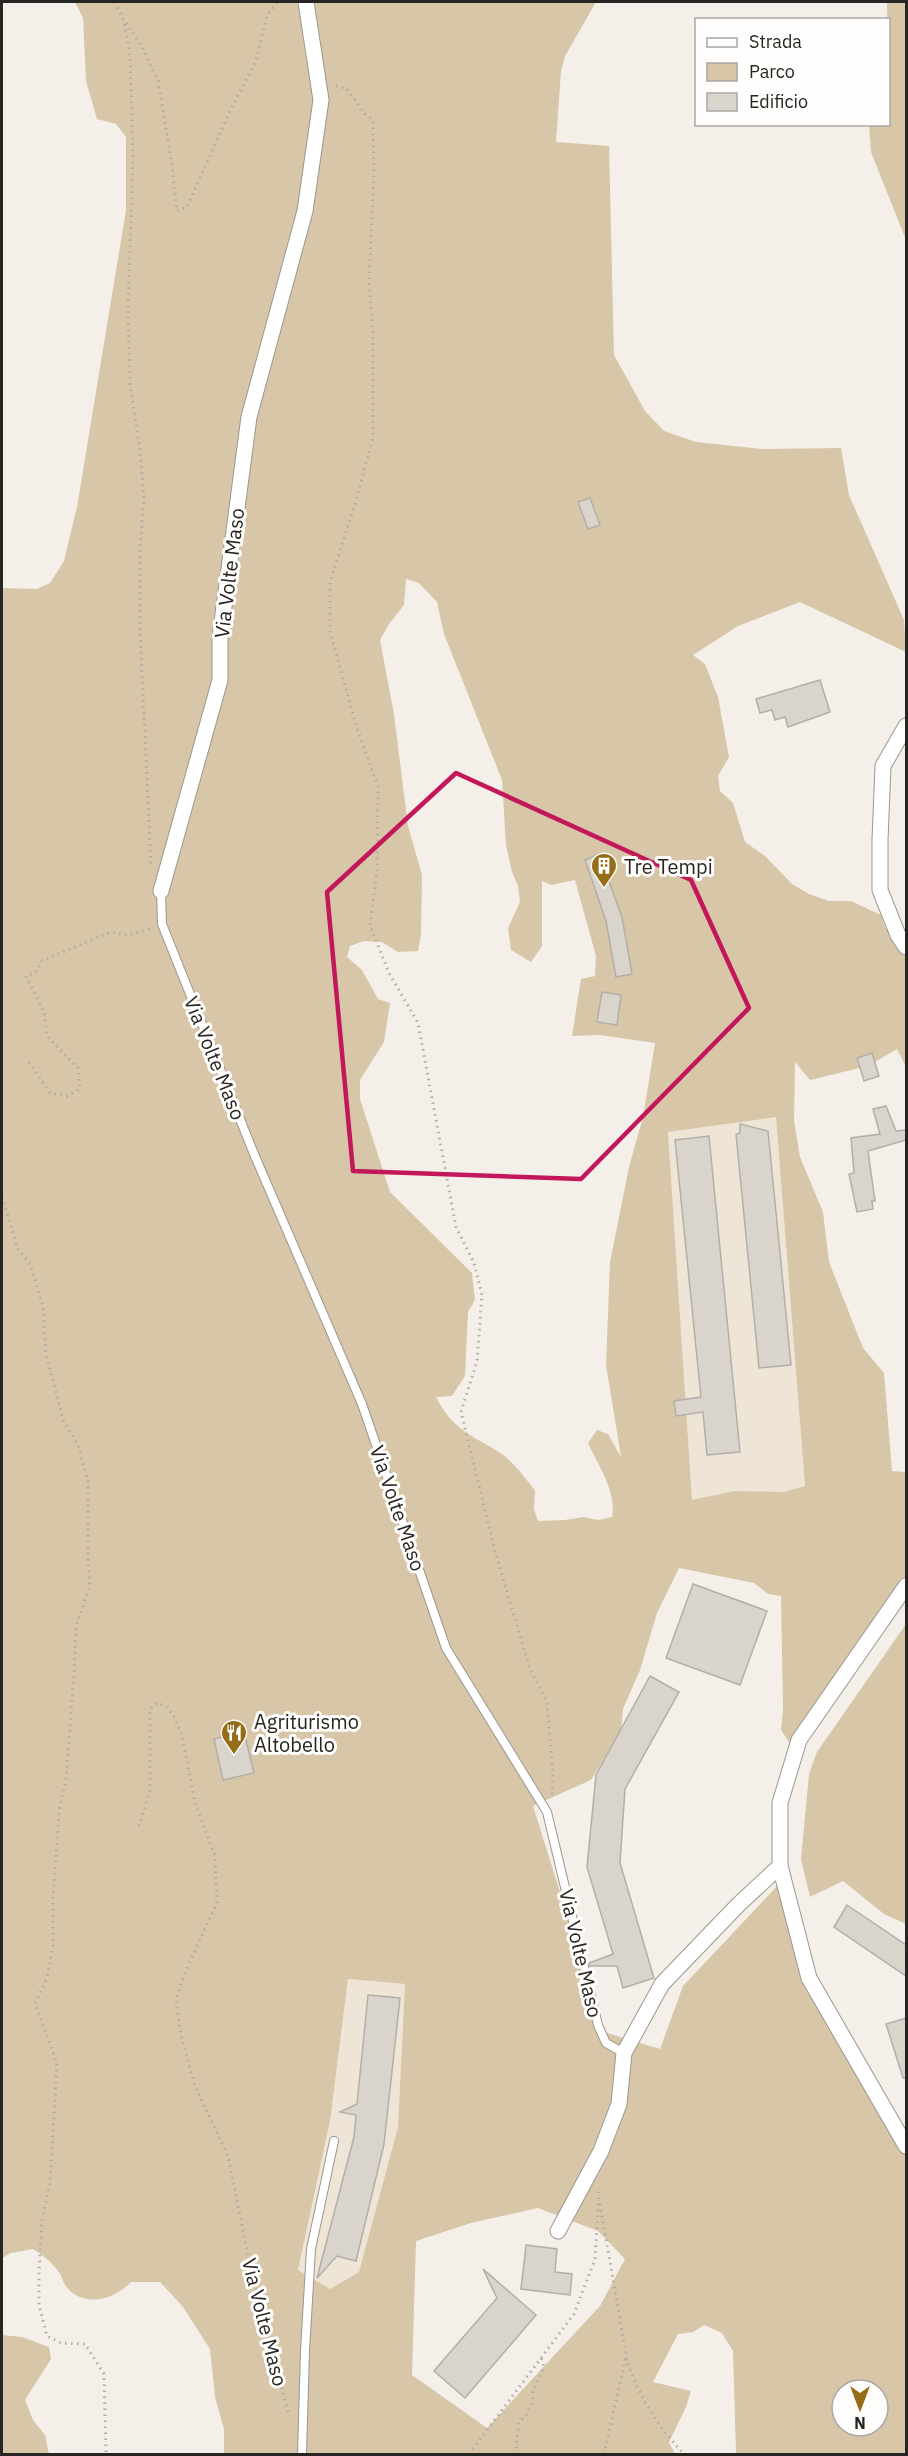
<svg xmlns="http://www.w3.org/2000/svg" width="908" height="2456" viewBox="0 0 908 2456" font-family="'IBM Plex Sans',sans-serif">
  <rect width="100%" height="100%" fill="#f4f0e9"/>
  <!-- built -->
  <g fill="#eee5d7">
    <polygon points="776,1116 805,1486 784,1492 734,1491 692,1500 668,1132"/>
    <polygon points="348,1979 405,1984 398,2127 359,2272 330,2289 298,2270 330,2121"/>
  </g>
  <!-- green -->
  <g fill="#d8c6a8" fill-rule="evenodd">
    <path d="M75,2H596L565,56L561,71L556,142L609,146L614,355L645,411L664,431L696,442L762,449L841,448L849,495L904,620L906,652L800,602L738,626L693,655L705,664L718,697L729,757L718,776L720,791L733,803L745,842L765,856L792,884L809,894L829,901H851L881,915L885,927L906,958V1067L897,1049L868,1066L810,1080L795,1062L794,1121L800,1157L823,1212L829,1262L863,1348L884,1373L892,1471L906,1472V1577L791,1745L781,1730L783,1710L781,1596L768,1594L754,1583L679,1568L657,1613L640,1670L623,1709L621,1732L591,1780L533,1806L604,2032L660,2049L683,1986L778,1885L812,1971L906,2148V2454H736L733,2351L722,2333L704,2325L693,2332L678,2334L653,2382L691,2391L686,2407L669,2442L675,2454H224V2429L215,2397L210,2349L183,2307L160,2282H131C116,2298 88,2308 69,2290C65,2286 63,2280 60,2274C53,2263 44,2256 33,2249L11,2253L2,2258V588L37,589L50,583L64,561L77,507L126,210V137L116,124L97,119L86,81L83,18ZM406,579L419,583L437,602L444,634L502,780L506,845L512,872L518,886L520,902L508,928L511,950L531,962L542,946V881L551,885L575,880L596,956L595,976L581,979L572,1036L600,1035L655,1043L643,1117L629,1167L610,1262L606,1365L621,1457L608,1434L597,1430L588,1443C598,1465 617,1492 612,1517L598,1520L583,1517L565,1520L538,1521L534,1509L535,1490C524,1477 513,1461 499,1452C471,1435 452,1429 436,1397L452,1396L465,1376L468,1312L475,1300L472,1273L390,1192L360,1099V1080L384,1042L390,1003L378,999L362,970L347,957L350,946L364,941L382,942L398,952L418,951L421,934L422,875L408,826L394,714L380,640L389,624L404,605ZM776,1117L805,1486L784,1492L734,1491L692,1500L668,1132ZM348,1979L405,1984L398,2127L359,2272L330,2289L298,2270L330,2121ZM538,2208L598,2231L625,2259L600,2306L487,2428L412,2375L416,2241L471,2223ZM842,2390H878V2426H842Z"/>
    <polygon points="887,2 906,2 906,240 871,152 869,125 888,124"/>
    <polygon points="906,1624 906,1924 884,1914 843,1881 810,1897 801,1859 809,1774 817,1752"/>
    <polygon points="2,2335 22,2337 49,2347 51,2359 25,2400 33,2420 45,2435 49,2454 2,2454"/>
  </g>
  <!-- building -->
  <g fill="#d9d5cd" stroke="#b3afa8" stroke-width="1.5">
    <polygon points="590,498 600,525 588,529 578,502"/>
    <polygon points="820,680 830,712 788,727 785,717 775,720 772,710 760,713 756,699"/>
    <polygon points="599,854 622,917 632,974 616,977 606,921 585,860"/>
    <polygon points="602,992 621,995 617,1025 597,1022"/>
    <polygon points="872,1053 879,1076 864,1081 857,1058"/>
    <polygon points="886,1106 896,1131 906,1130 906,1140 868,1151 875,1201 872,1201 873,1209 857,1212 849,1174 854,1173 851,1138 880,1134 873,1109"/>
    <polygon points="740,1124 768,1131 791,1365 759,1368 736,1134 740,1133"/>
    <polygon points="709,1136 740,1452 707,1455 703,1412 676,1416 674,1401 701,1397 675,1140"/>
    <polygon points="693,1584 767,1611 740,1685 666,1658"/>
    <polygon points="650,1676 679,1692 625,1789 620,1863 654,1978 623,1988 617,1966 590,1966 589,1963 613,1954 587,1867 596,1775"/>
    <polygon points="244,1732 254,1773 223,1780 214,1739"/>
    <polygon points="847,1905 906,1945 906,1976 834,1927"/>
    <polygon points="368,1995 400,1998 384,2144 356,2261 337,2256 317,2278 354,2137 356,2115 340,2112 357,2104"/>
    <polygon points="906,2018 906,2078 903,2078 886,2024"/>
    <polygon points="526,2245 557,2249 555,2272 572,2274 570,2295 521,2289"/>
    <polygon points="483,2269 536,2315 465,2398 434,2371 497,2298"/>
  </g>
  <g fill="none" stroke-linecap="round" stroke-linejoin="round">
    <defs>
      <g id="lane">
        <polyline points="161,891 162,924 254,1154 362,1404 446,1648 547,1812 598,2025 606,2043 624,2053"/>
        <polyline points="302,2454 305,2351 311,2249 334,2141"/>
      </g>
      <g id="street">
        <polyline points="906,726 883,766 880,840 880,890 898,935 906,947"/>
        <polyline points="161,891 220,680 220,637 249,417 305,211 321,100 306,2"/>
        <polyline points="780,1866 809,1978 906,2146"/>
        <polyline points="558,2231 601,2151 619,2104 624,2053 662,1984 738,1905 780,1866 780,1803 799,1740 906,1586"/>
      </g>
    </defs>
    <!-- lane casing -->
    <use href="#lane" stroke="#9b9790" stroke-width="10"/>
    <!-- street casing -->
    <use href="#street" stroke="#9b9790" stroke-width="17"/>
    <!-- path -->
    <g stroke="#afaca6" stroke-width="3" stroke-dasharray="1.5 4.5" stroke-linecap="butt">
      <polyline points="115,2 124,21 130,55 133,154 128,310 130,386 140,449 144,498 140,552 140,630 151,864"/>
      <polyline points="126,23 142,47 158,81 171,158 177,211 187,207 230,111 256,61 267,16 277,2"/>
      <polyline points="336,86 346,88 365,114 373,120 374,172 369,282 373,331 373,437 356,501 330,582 330,631 357,729 378,786 377,872 370,925 389,973 418,1023 456,1227 474,1263 482,1295 477,1361 461,1412 495,1551 530,1669 547,1702 553,1774 552,1795"/>
      <polyline points="29,1062 50,1093 67,1096 80,1089 78,1068 47,1036 44,1012 26,976 35,973 42,961 110,932 129,935 152,928"/>
      <polyline points="2,1197 18,1249 30,1264 43,1306 46,1354 63,1420 78,1445 88,1481 88,1563 90,1585 76,1627 74,1675 66,1779 59,1812 53,1900 53,1946 47,1978 35,2004 57,2063 50,2182 42,2220 39,2273 39,2305 47,2336 61,2343 85,2344 104,2374 106,2454"/>
      <polyline points="139,1826 150,1790 150,1709 157,1703 166,1706 174,1717 182,1735 195,1803 215,1856 217,1902 184,1975 176,2000 181,2035 195,2086 228,2156 252,2275 289,2415"/>
      <path d="M600,2204L627,2360C637,2394 659,2428 684,2454"/>
      <polyline points="469,2454 574,2314 595,2259 599,2192"/>
      <polyline points="518,2454 516,2446 519,2422 527,2414 533,2401 533,2391 544,2367 541,2358"/>
      <polyline points="604,2454 626,2357"/>
    </g>
    <!-- lane -->
    <use href="#lane" stroke="#fff" stroke-width="8"/>
    <!-- street -->
    <use href="#street" stroke="#fff" stroke-width="15"/>
  </g>
  <!-- marked area -->
  <path fill="none" stroke="#c2185b" stroke-width="4.5" stroke-linejoin="round" d="M456,773L691,880L749,1008L581,1179L353,1171L327,892Z"/>
  <!-- icons -->
  <defs>
    <symbol id="building-pin" viewBox="-11 -11 22 30"><path d="M0 17L-7.5 6A9.5 9.5 0 1 1 7.5 6Z" fill="#956d17" stroke="#fffefc"/><path d="M-4-6H4V6H1V3H-1V6H-4ZM-2.5-4.3h1.7v1.8h-1.7ZM.8-4.3h1.7v1.8H.8ZM-2.5-1h1.7V.8h-1.7ZM.8-1h1.7V.8H.8Z" fill="#fff"/></symbol>
    <symbol id="restaurant-pin" viewBox="-11 -11 22 30"><path d="M0 17L-7.5 6A9.5 9.5 0 1 1 7.5 6Z" fill="#956d17" stroke="#fffefc"/><path d="M-5-6h1v4h1v-4h1v4h1v-4h1v5L-1.5 .5V6h-2V.5L-5-1ZM5-6V6H3V1.5H1.5Q1.5-4 5-6Z" fill="#fff"/></symbol>
  </defs>
  <g fill-rule="evenodd">
    <use href="#building-pin" x="589" y="851" width="30" height="40"/>
    <use href="#restaurant-pin" x="219" y="1718" width="30" height="40"/>
  </g>
  <g text-anchor="middle" dominant-baseline="central" stroke-width="6" stroke-linejoin="round" paint-order="stroke">
    <!-- street labels -->
    <g font-size="20" fill="#272522" stroke="#fffefc">
      <text transform="translate(229 573) rotate(-83)">Via Volte Maso</text>
      <text transform="translate(215 1058) rotate(68)">Via Volte Maso</text>
      <text transform="translate(398 1508) rotate(71)">Via Volte Maso</text>
      <text transform="translate(581 1953) rotate(77)">Via Volte Maso</text>
      <text transform="translate(265 2322) rotate(76)">Via Volte Maso</text>
    </g>
    <!-- poi labels -->
    <g font-size="20" fill="#272522" stroke="#fffefc" text-anchor="start">
      <text x="624" y="866">Tre Tempi</text>
      <text x="254" y="1721">Agriturismo<tspan x="254" dy="23">Altobello</tspan></text>
    </g>
  </g>
  <!-- border -->
  <rect width="908" height="2456" fill="none" stroke="#272522" stroke-width="6"/>
  <!-- legend -->
  <rect x="695" y="18" width="195" height="108" fill="#fffefc" stroke="#a9a7a5" stroke-width="1.5"/>
  <rect x="707" y="38" width="30" height="9" fill="#ffffff" stroke="#a9a7a5" stroke-width="1.5"/>
  <text x="749" y="48" font-size="18" fill="#272522">Strada</text>
  <rect x="707" y="63" width="30" height="18" fill="#d8c6a8" stroke="#a9a7a5" stroke-width="1.5"/>
  <text x="749" y="78" font-size="18" fill="#272522">Parco</text>
  <rect x="707" y="93" width="30" height="18" fill="#d9d5cd" stroke="#a9a7a5" stroke-width="1.5"/>
  <text x="749" y="108" font-size="18" fill="#272522">Edificio</text>
  <!-- north arrow -->
  <g transform="translate(860 2408) rotate(180)"><circle r="28" fill="#fffefc" stroke="#a9a7a5" stroke-width="1.5"/>
  <path d="M0-4.5L10 22L0 15L-10 22Z" fill="#956d17"/>
  <text y="-9" font-size="16" font-weight="bold" text-anchor="middle" fill="#272522">N</text>
  </g>
</svg>
